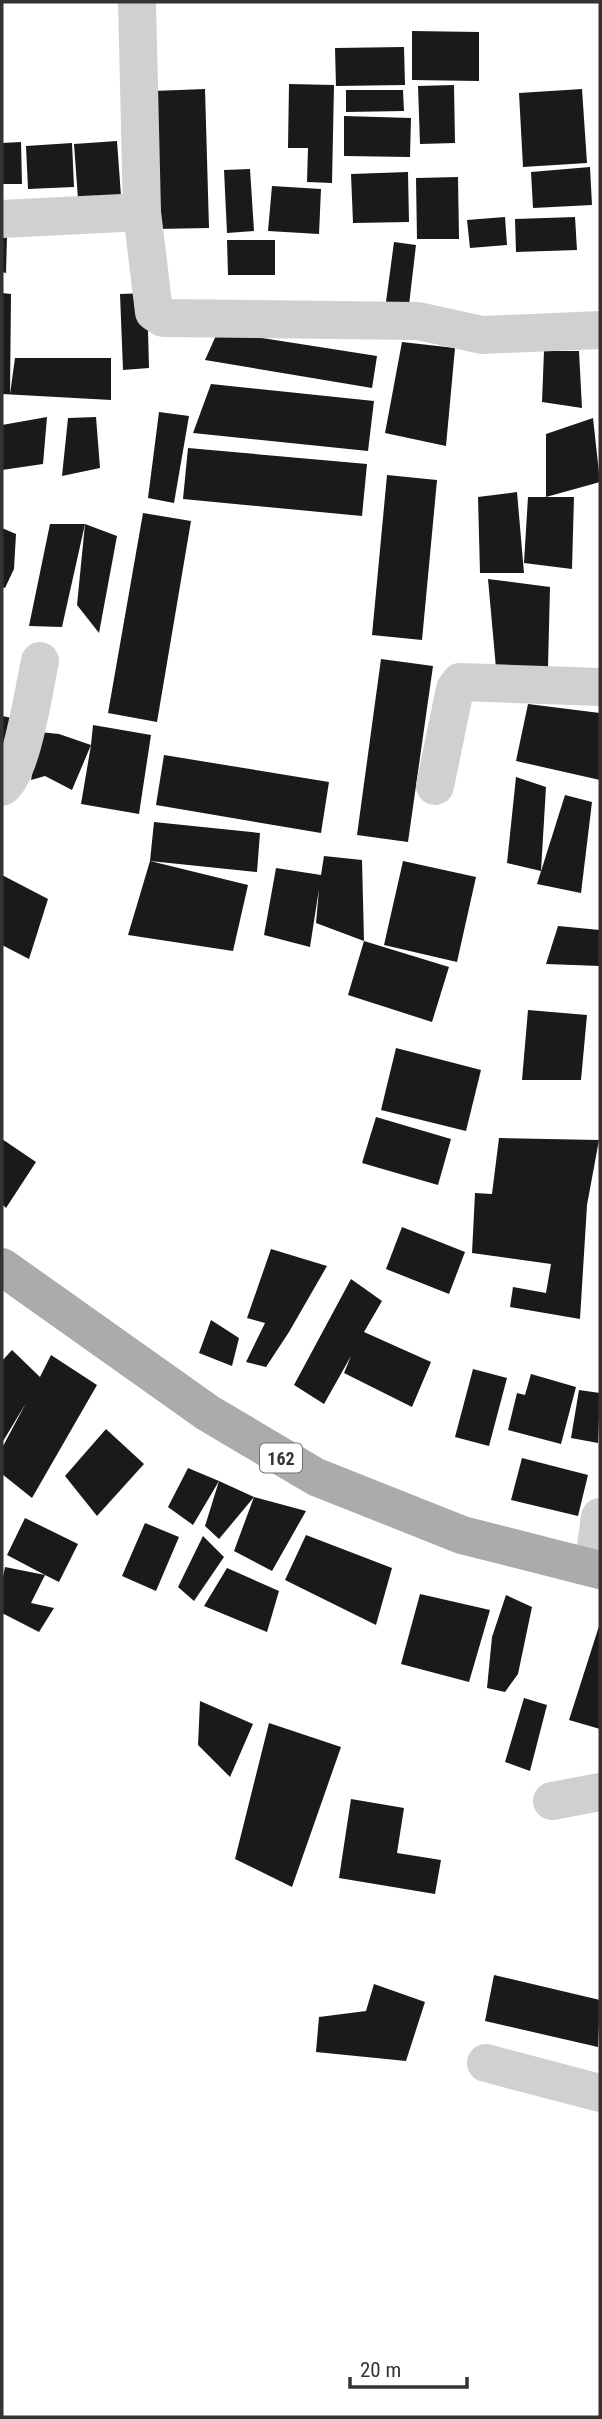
<svg xmlns="http://www.w3.org/2000/svg" width="602" height="2419" viewBox="0 0 602 2419" font-family="'Roboto Condensed',sans-serif">
  <rect width="100%" height="100%" fill="#fff"/>
  <!-- building -->
  <g fill="#1a1a1a">
    <polygon points="412,31 479,32 479,81 412,80"/>
    <polygon points="404,47 405,85 336,86 335,48"/>
    <polygon points="289,84 334,85 332,183 307,182 308,148 288,148"/>
    <polygon points="454,85 455,143 420,144 418,86"/>
    <polygon points="205,89 209,228 156,229 153,91"/>
    <polygon points="582,89 587,163 523,167 519,93"/>
    <polygon points="346,90 403,90 404,111 346,112"/>
    <polygon points="344,116 411,118 410,157 344,156"/>
    <polygon points="117,141 121,196 78,199 74,144"/>
    <polygon points="21,142 22,184 2,184 2,143"/>
    <polygon points="72,143 74,187 28,189 26,146"/>
    <polygon points="590,167 592,205 533,208 531,172"/>
    <polygon points="250,169 254,231 227,233 224,170"/>
    <polygon points="408,172 409,222 353,223 351,174"/>
    <polygon points="458,177 459,239 417,239 416,178"/>
    <polygon points="272,186 321,189 319,234 268,231"/>
    <polygon points="505,217 507,245 470,248 467,220"/>
    <polygon points="575,217 577,250 516,252 515,219"/>
    <polygon points="2,236 7,236 6,273 2,272"/>
    <polygon points="227,240 275,240 275,275 228,275"/>
    <polygon points="394,242 416,245 409,305 386,302"/>
    <polygon points="2,293 11,294 10,394 15,358 111,358 111,400 2,394"/>
    <polygon points="147,293 149,368 123,370 120,294"/>
    <polygon points="218,331 377,356 372,388 205,360"/>
    <polygon points="402,342 455,348 446,446 385,433"/>
    <polygon points="544,351 579,351 582,408 542,402"/>
    <polygon points="211,384 374,401 368,451 193,433"/>
    <polygon points="159,412 189,416 174,503 148,498"/>
    <polygon points="47,417 43,464 2,470 2,425"/>
    <polygon points="96,417 100,468 62,476 68,418"/>
    <polygon points="593,418 600,482 546,497 574,497 572,569 524,563 528,497 546,497 546,434"/>
    <polygon points="188,448 367,464 362,516 183,499"/>
    <polygon points="387,475 437,480 422,640 372,635"/>
    <polygon points="517,492 524,573 480,573 478,497"/>
    <polygon points="143,513 191,521 157,722 108,713"/>
    <polygon points="50,524 85,524 62,627 29,626"/>
    <polygon points="85,524 117,536 99,633 77,605"/>
    <polygon points="2,528 16,534 14,569 5,588 2,587"/>
    <polygon points="488,579 550,587 548,667 496,668"/>
    <polygon points="381,659 433,666 408,842 357,835"/>
    <polygon points="528,704 600,713 600,780 516,761"/>
    <polygon points="2,716 17,719 2,758"/>
    <polygon points="93,725 151,735 139,814 81,804 91,745 72,790 45,776 31,780 39,732 59,734 91,745"/>
    <polygon points="164,755 329,782 321,833 156,805"/>
    <polygon points="516,777 546,787 541,871 507,863"/>
    <polygon points="565,795 592,802 581,893 537,884"/>
    <polygon points="154,822 260,833 257,872 150,861 248,885 233,951 128,935 150,861"/>
    <polygon points="324,856 362,860 364,941 316,923 319,889 310,947 264,935 276,868 321,875"/>
    <polygon points="403,861 476,877 457,962 384,945"/>
    <polygon points="2,875 48,899 29,959 2,945"/>
    <polygon points="558,926 600,930 600,966 546,964"/>
    <polygon points="364,941 449,967 432,1022 348,995"/>
    <polygon points="528,1010 587,1015 581,1080 522,1080"/>
    <polygon points="396,1048 481,1070 466,1131 381,1110"/>
    <polygon points="376,1117 451,1139 438,1185 362,1163"/>
    <polygon points="499,1138 599,1140 587,1205 580,1319 510,1307 513,1287 546,1293 551,1264 472,1253 475,1193 492,1194"/>
    <polygon points="2,1139 36,1162 6,1208 2,1204"/>
    <polygon points="402,1227 465,1252 449,1294 386,1269"/>
    <polygon points="271,1249 327,1266 289,1332 266,1367 246,1362 265,1323 247,1318"/>
    <polygon points="351,1279 382,1301 364,1332 431,1362 412,1407 344,1373 351,1356 324,1404 294,1385"/>
    <polygon points="211,1320 239,1338 232,1366 199,1353"/>
    <polygon points="12,1350 40,1377 51,1355 97,1385 32,1498 2,1474 2,1448 26,1403 2,1443 2,1361"/>
    <polygon points="473,1369 507,1378 489,1446 455,1437"/>
    <polygon points="531,1374 576,1387 561,1444 508,1430 517,1393 525,1395"/>
    <polygon points="579,1390 600,1393 598,1443 571,1438"/>
    <polygon points="106,1429 144,1464 97,1516 65,1476"/>
    <polygon points="522,1458 588,1475 578,1516 511,1500"/>
    <polygon points="188,1468 219,1481 193,1525 168,1507"/>
    <polygon points="219,1481 254,1497 219,1539 205,1526"/>
    <polygon points="254,1497 306,1511 272,1571 234,1551"/>
    <polygon points="25,1518 78,1544 59,1582 45,1575 31,1603 54,1608 39,1632 2,1613 2,1582 5,1567 45,1575 7,1555"/>
    <polygon points="145,1523 179,1537 156,1591 122,1576"/>
    <polygon points="306,1535 392,1568 376,1625 285,1580"/>
    <polygon points="203,1536 224,1557 194,1601 178,1587"/>
    <polygon points="227,1568 279,1591 267,1632 204,1606"/>
    <polygon points="420,1594 490,1610 469,1682 401,1664"/>
    <polygon points="506,1595 532,1607 518,1674 505,1692 487,1688 492,1637"/>
    <polygon points="600,1623 600,1729 569,1720"/>
    <polygon points="524,1698 547,1705 530,1771 505,1762"/>
    <polygon points="200,1701 253,1724 230,1777 198,1745"/>
    <polygon points="269,1723 341,1747 292,1887 235,1859"/>
    <polygon points="351,1799 404,1808 397,1853 441,1860 435,1894 339,1878"/>
    <polygon points="494,1975 600,2000 598,2047 485,2021"/>
    <polygon points="374,1984 425,2002 406,2061 316,2052 319,2017 366,2011"/>
  </g>
  <g fill="none" stroke-linecap="round" stroke-linejoin="round">
    <!-- street -->
    <g stroke="#d0d0d0" stroke-width="38">
      <polyline points="142,212 154,312 163,318 418,321 482,335 600,330"/>
      <polyline points="2,219 142,212 137,2"/>
      <polyline points="435,786 455,689 460,682 600,687"/>
      <path d="M2,787C22,773 34,689 40,661"/>
      <polyline points="593,1568 600,1517"/>
      <polyline points="552,1801 600,1792"/>
      <polyline points="486,2063 600,2093"/>
    </g>
    <!-- primary -->
    <polyline stroke="#ababab" stroke-width="38" points="2,1267 208,1413 316,1477 462,1535 600,1570"/>
  </g>
  <g text-anchor="middle" dominant-baseline="central" stroke-width="7" stroke-linejoin="round" paint-order="stroke">
    <!-- shield labels -->
    <rect fill="#fff" stroke="#707070" stroke-width="2" x="260" y="1443.5" width="42" height="29" rx="5"/>
    <g font-size="18" font-weight="bold" fill="#333">
      <text x="281" y="1458">162</text>
    </g>
  </g>
  <!-- border -->
  <rect width="602" height="2419" fill="none" stroke="#333333" stroke-width="7"/>
  <!-- scale -->
  <path d="M350 2377v10h117v-10" fill="none" stroke="#333333" stroke-width="3.5"/>
  <text x="360" y="2377" font-size="21" fill="#333333" stroke="#ffffff" stroke-width="5" paint-order="stroke">20 m</text>
</svg>
